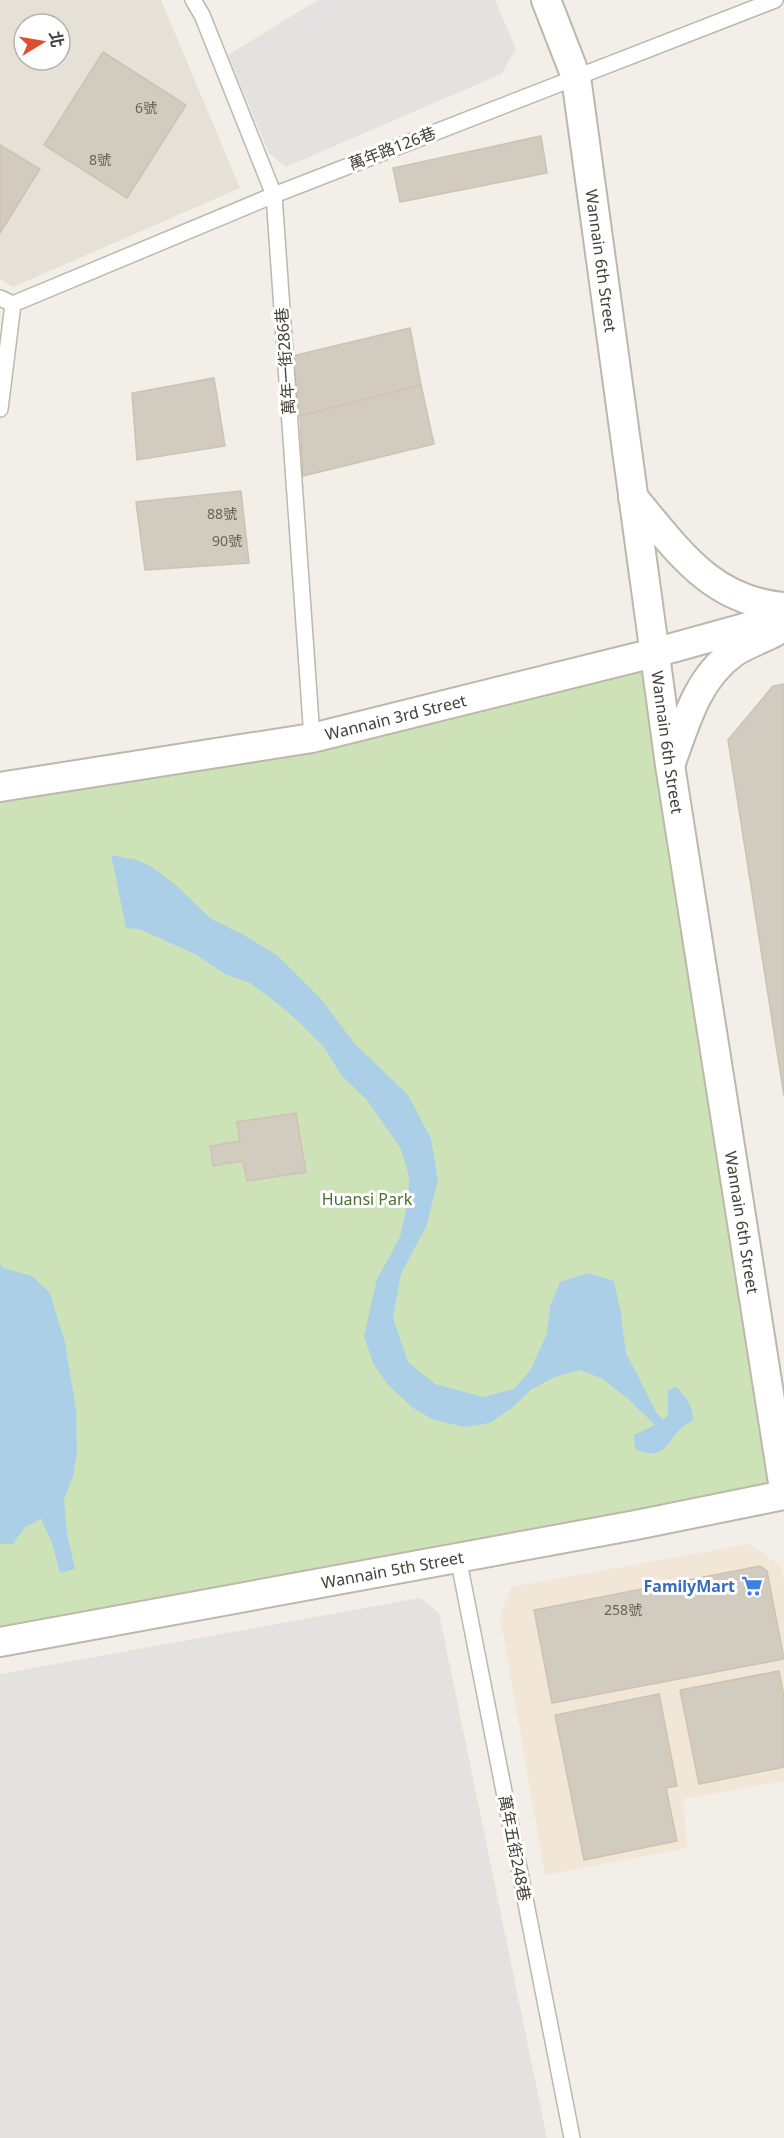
<svg xmlns="http://www.w3.org/2000/svg" width="784" height="2138" viewBox="0 0 784 2138" font-family="'Noto Sans','Noto Sans TC',sans-serif">
  <rect width="100%" height="100%" fill="#f2efe8"/>
  <!-- residential -->
  <path fill="#e5e1d7" fill-rule="evenodd" d="M0,0H161L240,188L13,287L0,279ZM24,24H60V60H24Z"/>
  <!-- commercial -->
  <polygon fill="#f2e6d6" points="749,1544 781,1566 784,1581 784,1781 683,1799 687,1848 545,1875 500,1616 511,1587"/>
  <!-- green -->
  <polygon fill="#cde2b6" points="654,653 784,1489 0,1641 0,785"/>
  <!-- parking -->
  <g fill="#e4e2e0">
    <polygon points="318,0 495,0 516,49 501,74 286,167 269,153 228,55"/>
    <polygon points="420,1598 439,1613 547,2138 0,2138 0,1674"/>
  </g>
  <!-- water -->
  <g fill="#accfe8">
    <path d="M111,855L137,860L152,867L178,887L210,918L242,934L277,955L321,999L355,1044L408,1095L431,1139L438,1180L426,1227L401,1274L393,1318L408,1362L435,1384L483,1397L514,1389L530,1371L547,1334L550,1306L560,1282L588,1273L614,1281L621,1314L626,1353L656,1412L663,1420L668,1415V1390L676,1387C688,1397 692,1406 693,1421C665,1432 672,1465 635,1449L634,1435L655,1425L627,1398L601,1378L580,1370L555,1377L532,1389L513,1407L490,1423L465,1427L434,1420L413,1408L387,1384L373,1363L364,1336L377,1279L400,1237L408,1201L409,1176L401,1149L367,1100L342,1076L323,1046L298,1021L278,1004L250,983L225,974L195,954L139,929L126,928Z"/>
    <polygon points="0,1264 3,1268 32,1276 50,1293 65,1343 76,1409 77,1451 73,1477 64,1499 67,1533 75,1569 60,1573 52,1543 41,1519 25,1527 13,1544 0,1544"/>
  </g>
  <!-- building -->
  <g fill="#d2cbbf" stroke="#ccc3b3" stroke-width="1.5">
    <polygon points="103,52 186,105 127,198 44,145"/>
    <polygon points="541,136 547,173 400,202 393,168"/>
    <polygon points="0,145 40,169 0,233"/>
    <polygon points="410,328 421,385 300,416 292,356"/>
    <polygon points="214,378 225,446 137,460 132,393"/>
    <polygon points="421,385 434,444 303,476 300,416"/>
    <polygon points="241,491 249,563 145,570 136,502"/>
    <polygon points="784,684 784,1096 728,740 773,686"/>
    <polygon points="296,1113 306,1172 247,1181 243,1161 213,1166 210,1146 240,1141 237,1122"/>
    <polygon points="760,1566 767,1571 784,1659 552,1703 534,1610"/>
    <polygon points="779,1671 784,1697 784,1767 699,1784 680,1690"/>
    <polygon points="659,1694 677,1786 666,1788 677,1841 584,1860 555,1715"/>
  </g>
  <g fill="none" stroke-linecap="round" stroke-linejoin="round">
    <defs>
      <g id="service">
        <polyline points="193,0 202,15 274,195 312,738"/>
        <polyline points="0,298 13,304 0,409"/>
        <polyline points="13,304 274,195 775,0"/>
        <polyline points="458,1557 572,2138"/>
      </g>
      <g id="minor">
        <path id="s1" d="M546,0L576,77L670,765L784,1489"/>
        <path d="M633,497C677,549 710,601 784,607"/>
        <path d="M672,760C686,721 698,678 733,653C746,644 762,639 775,632"/>
        <path id="s2" d="M0,787L312,738L654,653L784,617"/>
        <path id="s3" d="M0,1642L636,1525L784,1495"/>
      </g>
    </defs>
    <!-- service casing -->
    <use href="#service" stroke="#bdb7ac" stroke-width="18"/>
    <!-- minor casing -->
    <use href="#minor" stroke="#bdb7ac" stroke-width="32"/>
    <!-- service -->
    <use href="#service" stroke="#fff" stroke-width="15"/>
    <!-- minor -->
    <use href="#minor" stroke="#fff" stroke-width="28"/>
  </g>
  <!-- icons -->
  <defs>
    <symbol id="supermarket-bare" viewBox="-9 -9 18 18"><path d="M-6-5.5h2.5l.6 2H6L4.5 2H-2.5L-4.4-4H-6ZM-1.5 3.2a1.3 1.3 0 1 0 .1 0ZM3 3.2a1.3 1.3 0 1 0 .1 0Z" fill="#3f7fe0" stroke="#fff" stroke-width="2.5" paint-order="stroke"/></symbol>
  </defs>
  <g fill-rule="evenodd">
    <use href="#supermarket-bare" x="737" y="1571" width="30" height="30"/>
  </g>
  <g text-anchor="middle" dominant-baseline="central" stroke-width="6" stroke-linejoin="round" paint-order="stroke">
    <!-- number labels -->
    <g font-size="14" fill="#68635a">
      <text x="146" y="107">6號</text>
      <text x="100" y="159">8號</text>
      <text x="222" y="513">88號</text>
      <text x="227" y="540">90號</text>
      <text x="623" y="1609">258號</text>
    </g>
    <!-- street labels -->
    <g font-size="16" fill="#454038" stroke="#fff">
      <text transform="translate(392 148) rotate(-21)">萬年路126巷</text>
      <text stroke="none"><textPath href="#s1" startOffset="268">Wannain 6th Street</textPath></text>
      <text transform="translate(285 361) rotate(-94)">萬年一街286巷</text>
      <text stroke="none"><textPath href="#s2" startOffset="402">Wannain 3rd Street</textPath></text>
      <text stroke="none"><textPath href="#s1" startOffset="754">Wannain 6th Street</textPath></text>
      <text stroke="none"><textPath href="#s1" startOffset="1240">Wannain 6th Street</textPath></text>
      <text stroke="none"><textPath href="#s3" startOffset="399">Wannain 5th Street</textPath></text>
      <text transform="translate(515 1848) rotate(79)">萬年五街248巷</text>
    </g>
    <!-- park labels -->
    <g font-size="16" fill="#487031" stroke="#fff">
      <text x="367" y="1199">Huansi Park</text>
    </g>
    <!-- shop labels -->
    <g font-size="16" font-weight="bold" fill="#366cbe" stroke="#fff" text-anchor="end">
      <text x="735" y="1586">FamilyMart</text>
    </g>
  </g>
  <!-- north arrow -->
  <g transform="translate(42 42) rotate(79)"><circle r="28" fill="#ffffff" stroke="#b5b3af" stroke-width="1.5"/>
  <path d="M0-4.5L10 22L0 15L-10 22Z" fill="#e14d30"/>
  <text y="-9" font-size="16" font-weight="bold" text-anchor="middle" fill="#454038">北</text>
  </g>
</svg>
